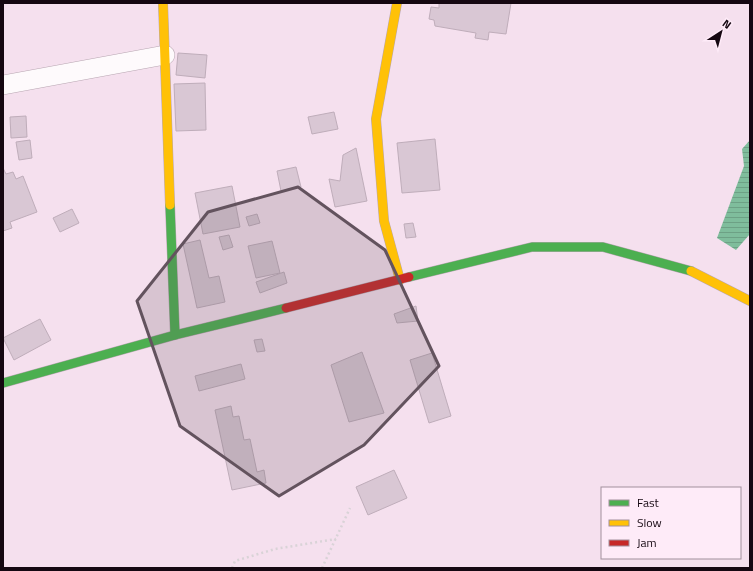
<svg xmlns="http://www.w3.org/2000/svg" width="753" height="571" viewBox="0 0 753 571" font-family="'Titillium Web',sans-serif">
  <defs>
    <pattern id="water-rules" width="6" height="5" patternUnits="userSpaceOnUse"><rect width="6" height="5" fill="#7fbd9c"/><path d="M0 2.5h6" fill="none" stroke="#6da185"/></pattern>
  </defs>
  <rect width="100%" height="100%" fill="#f5e0ee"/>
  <!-- water -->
  <polygon fill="url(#water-rules)" points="750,140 750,234 736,250 717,238 744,166 742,149"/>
  <!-- building -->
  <g fill="#d9c7d4" stroke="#bfadba">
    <polygon points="439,3 511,3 506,34 489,32 488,40 475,38 476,33 435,26 434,20 429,19 431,7 439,8"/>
    <polygon points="178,53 207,55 205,78 176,75"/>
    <polygon points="205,83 206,130 176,131 174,84"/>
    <polygon points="334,112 338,129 312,134 308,117"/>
    <polygon points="26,116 27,137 11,138 10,117"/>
    <polygon points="435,139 440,190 402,193 397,143"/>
    <polygon points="30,140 32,158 19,160 16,142"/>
    <polygon points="356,148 367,201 335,207 329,179 340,181 343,155"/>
    <polygon points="296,167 301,187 281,191 277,171"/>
    <polygon points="3,168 6,174 13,172 16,179 23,176 37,212 10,222 12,228 3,231"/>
    <polygon points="232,186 240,227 203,234 195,193"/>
    <polygon points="72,209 79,223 60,232 53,218"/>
    <polygon points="257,214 260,223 249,226 246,217"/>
    <polygon points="413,223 416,237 406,238 404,224"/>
    <polygon points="229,235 233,247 223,250 219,237"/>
    <polygon points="200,240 209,278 219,276 225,302 197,308 183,244"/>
    <polygon points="272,241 280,273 256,278 248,246"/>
    <polygon points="284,272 287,283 260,293 256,282"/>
    <polygon points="416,306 418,321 397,323 394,314"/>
    <polygon points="40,319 51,340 14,360 3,338"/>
    <polygon points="262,339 265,351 257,352 254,340"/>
    <polygon points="362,352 384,413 349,422 331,365"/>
    <polygon points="432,353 451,416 429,423 410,360"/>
    <polygon points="241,364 245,379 199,391 195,376"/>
    <polygon points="231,406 233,417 239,416 244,440 250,439 257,472 264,470 266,483 232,490 215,410"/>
    <polygon points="394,470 407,498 368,515 356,487"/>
  </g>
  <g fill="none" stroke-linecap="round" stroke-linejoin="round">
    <defs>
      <polyline id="street" points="3,85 165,55"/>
      <g id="fast">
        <polyline points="170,205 175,335"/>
        <polyline points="409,277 532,247 603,247 691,271"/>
        <polyline points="3,383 175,335 286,308"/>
      </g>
      <g id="slow">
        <polyline points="163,3 170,205"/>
        <polyline points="397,3 376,119 384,221 400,280"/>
        <polyline points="691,271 750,301"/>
      </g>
      <polyline id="jam" points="286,308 409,277"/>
    </defs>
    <!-- street casing -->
    <use href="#street" stroke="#b8a6b2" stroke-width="20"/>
    <!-- fast casing -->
    <use href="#fast" stroke="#b8a6b2" stroke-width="10"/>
    <!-- slow casing -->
    <use href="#slow" stroke="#b8a6b2" stroke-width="10"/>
    <!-- jam casing -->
    <use href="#jam" stroke="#b8a6b2" stroke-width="10"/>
    <!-- path -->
    <g stroke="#d9d3d7" stroke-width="2.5" stroke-dasharray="2 3" stroke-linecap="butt">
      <polyline points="232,568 235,561 275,549 336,539"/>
      <polyline points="322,568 350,508"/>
    </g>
    <!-- street -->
    <use href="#street" stroke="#fefafc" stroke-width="19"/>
    <!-- fast -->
    <use href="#fast" stroke="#4caf50" stroke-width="9"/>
    <!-- slow -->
    <use href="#slow" stroke="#ffc107" stroke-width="9"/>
    <!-- jam -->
    <use href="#jam" stroke="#c62828" stroke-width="9"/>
  </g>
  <!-- marked area -->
  <path fill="#63535e" fill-opacity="0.2" stroke="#63535e" stroke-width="3" stroke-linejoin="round" d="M298,187L385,250L439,366L364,445L279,496L180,426L137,301L208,212Z"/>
  <!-- border -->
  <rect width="753" height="571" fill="none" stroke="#150711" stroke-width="8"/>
  <!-- legend -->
  <rect x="601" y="487" width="140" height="72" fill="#feebf8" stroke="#a1909c"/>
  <rect x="609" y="500" width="20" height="6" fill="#4caf50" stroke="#a1909c"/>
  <text x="637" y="507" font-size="12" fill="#150711">Fast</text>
  <rect x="609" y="520" width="20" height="6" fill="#ffc107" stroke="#a1909c"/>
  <text x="637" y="527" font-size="12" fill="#150711">Slow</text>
  <rect x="609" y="540" width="20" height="6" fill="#c62828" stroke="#a1909c"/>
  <text x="637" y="547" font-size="12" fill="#150711">Jam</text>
  <!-- north arrow -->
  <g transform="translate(721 32) rotate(36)" stroke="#feebf8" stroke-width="3" paint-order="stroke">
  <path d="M0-3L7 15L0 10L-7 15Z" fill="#150711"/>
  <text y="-6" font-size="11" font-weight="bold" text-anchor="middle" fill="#150711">N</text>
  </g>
</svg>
